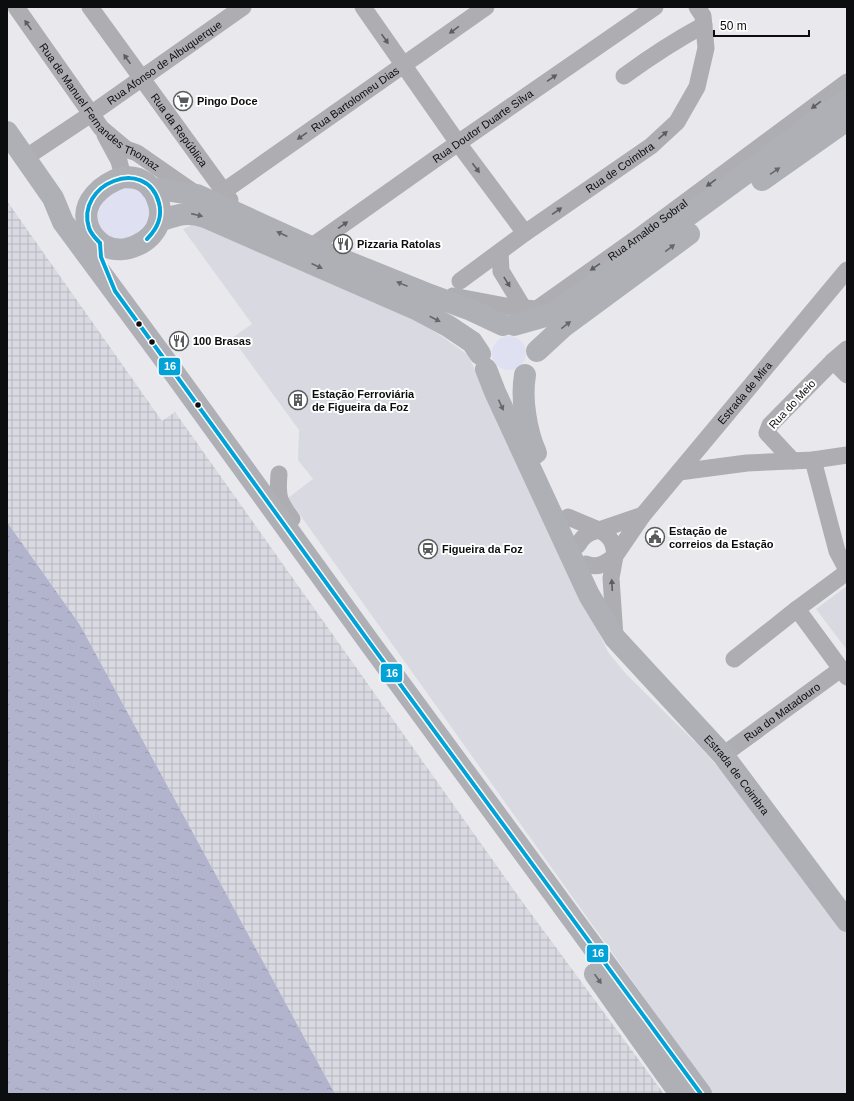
<svg xmlns="http://www.w3.org/2000/svg" width="854" height="1101" viewBox="0 0 854 1101" font-family="Helvetica,sans-serif">
  <defs>
    <pattern id="industrial-grid" width="8" height="8" patternUnits="userSpaceOnUse"><rect width="8" height="8" fill="#d8d9e1"/><path d="M0 4h8M4 0v8" fill="none" stroke="#b8b9c0"/></pattern>
    <pattern id="water-ripples" width="26" height="14" patternUnits="userSpaceOnUse"><rect width="26" height="14" fill="#b2b4cd"/><path d="M2 4q2-2 4 0t4 0M15 11q2-2 4 0t4 0" fill="none" stroke="#989aaf"/></pattern>
  </defs>
  <rect width="100%" height="100%" fill="#e9e9ed"/>
  <!-- built -->
  <g fill="#d8d9e1">
    <polygon points="194,224 408,316 440,335 468,355 608,652 626,674 699,746 734,784 847,934 847,1094 713,1094 288,498 313,479 298,460 299,430 232,338 252,324 183,229"/>
    <polygon points="847,586 847,650 816,609"/>
  </g>
  <!-- industrial -->
  <polygon fill="url(#industrial-grid)" points="7,201 162,421 175,412 521,900 664,1094 335,1094 80,625 7,522"/>
  <!-- green -->
  <g fill="#dfe0f2">
    <path d="M126,188H131L141,191L152,210C150,215 149,221 146,225C143,231 135,235 128,237C94,248 83,200 126,188Z"/>
    <circle cx="509" cy="353" r="17"/>
  </g>
  <!-- water -->
  <polygon fill="url(#water-ripples)" points="7,522 80,625 335,1094 7,1094"/>
  <g fill="none" stroke-linecap="round" stroke-linejoin="round">
    <!-- minor -->
    <g stroke="#adadb2" stroke-width="17">
      <path id="s1" d="M16,7L101,128L126,149L137,153L196,194"/>
      <path id="s2" d="M90,7L230,200"/>
      <polyline points="363,7 458,143 525,233"/>
      <path d="M624,76C650,57 676,40 704,25"/>
      <polyline points="105,135 119,161 123,177"/>
      <path id="s3" d="M25,158L91,114L243,7"/>
      <path id="s4" d="M224,191L486,7"/>
      <path id="s5" d="M311,247L458,143L655,7"/>
      <polyline points="500,252 501,271 524,309"/>
      <path id="s6" d="M460,281L525,233L651,146L677,122L697,87L706,48L703,16L697,7"/>
      <path id="s7" d="M453,296L511,307L537,309L637,238L847,82"/>
      <polyline points="833,361 847,375"/>
      <polyline points="813,460 837,551 847,570"/>
      <polyline points="793,461 767,433 770,425 833,361 847,349"/>
      <polyline points="679,472 747,463 813,460 847,455"/>
      <path d="M279,474C277,498 279,501 292,519"/>
      <polyline points="568,517 599,530 643,515"/>
      <path d="M578,545C584,534 589,533 599,530C611,536 614,543 615,556C606,563 598,569 586,564"/>
      <polyline points="847,572 797,609 847,677"/>
      <path id="s8" d="M615,637L611,578L615,556L643,515L847,270"/>
      <polyline points="734,659 797,609"/>
      <path id="s9" d="M723,755L841,669"/>
    </g>
    <!-- major -->
    <g stroke="#afb0b5" stroke-width="22">
      <polyline points="7,132 53,198 63,222 162,356 372,646 701,1094"/>
      <path d="M123,177C129,177 135,177 141,180C155,186 163,207 159,221C154,242 124,256 105,246C96,241 91,235 88,226C80,202 102,184 123,177Z"/>
      <polyline points="762,180 847,120"/>
      <polyline points="151,188 197,195 311,247 425,293 471,310 503,325"/>
      <path d="M159,221C177,215 187,211 205,217L418,310L448,326L472,342L480,354"/>
      <polyline points="514,325 553,314 782,147 828,112 847,100"/>
      <polyline points="537,351 563,327 689,234"/>
      <path id="s10" d="M486,369L495,392L589,595L615,638L723,755L847,921"/>
      <path d="M525,375C521,398 526,431 536,453"/>
      <polyline points="595,974 680,1094"/>
    </g>
    <defs>
      <g id="bus-1">
        <polyline points="100,243 101,257 115,291 372,646 701,1094"/>
        <path d="M100,243C96,239 91,234 89,228C75,184 146,155 159,203C163,218 157,229 147,239"/>
      </g>
    </defs>
    <!-- bus-1 casing -->
    <use href="#bus-1" stroke="#fff" stroke-width="7"/>
    <!-- bus-1 -->
    <use href="#bus-1" stroke="#01a2d8" stroke-width="4"/>
  </g>
  <!-- one-way arrows -->
  <defs><path id="oneway-solid" d="M-6-.8H1V-3.2L6.5 0L1 3.2V.8H-6Z"/></defs>
  <g fill="#5c5d60">
    <use href="#oneway-solid" transform="translate(28 25) rotate(-125)"/>
    <use href="#oneway-solid" transform="translate(454 30) rotate(144)"/>
    <use href="#oneway-solid" transform="translate(385 39) rotate(55)"/>
    <use href="#oneway-solid" transform="translate(127 59) rotate(-125)"/>
    <use href="#oneway-solid" transform="translate(552 78) rotate(-34)"/>
    <use href="#oneway-solid" transform="translate(816 105) rotate(143)"/>
    <use href="#oneway-solid" transform="translate(663 135) rotate(-41)"/>
    <use href="#oneway-solid" transform="translate(302 136) rotate(145)"/>
    <use href="#oneway-solid" transform="translate(476 168) rotate(53)"/>
    <use href="#oneway-solid" transform="translate(711 183) rotate(144)"/>
    <use href="#oneway-solid" transform="translate(557 211) rotate(-35)"/>
    <use href="#oneway-solid" transform="translate(343 225) rotate(-35)"/>
    <use href="#oneway-solid" transform="translate(595 267) rotate(145)"/>
    <use href="#oneway-solid" transform="translate(507 282) rotate(58)"/>
    <use href="#oneway-solid" transform="translate(612 585) rotate(-93)"/>
  </g>
  <g fill="#66676a">
    <use href="#oneway-solid" transform="translate(775 171) rotate(-35)"/>
    <use href="#oneway-solid" transform="translate(197 215) rotate(13)"/>
    <use href="#oneway-solid" transform="translate(282 234) rotate(-155)"/>
    <use href="#oneway-solid" transform="translate(670 248) rotate(-37)"/>
    <use href="#oneway-solid" transform="translate(317 266) rotate(24)"/>
    <use href="#oneway-solid" transform="translate(402 284) rotate(-158)"/>
    <use href="#oneway-solid" transform="translate(435 319) rotate(27)"/>
    <use href="#oneway-solid" transform="translate(566 325) rotate(-38)"/>
    <use href="#oneway-solid" transform="translate(501 405) rotate(65)"/>
    <use href="#oneway-solid" transform="translate(598 979) rotate(55)"/>
  </g>
  <!-- icons -->
  <defs>
    <symbol id="supermarket-ring" viewBox="-11 -11 22 22"><circle r="9.5" fill="#fff" stroke="#595a5c" stroke-width="1.5"/><path d="M-6-5.5h2.5l.6 2H6L4.5 2H-2.5L-4.4-4H-6ZM-1.5 3.2a1.3 1.3 0 1 0 .1 0ZM3 3.2a1.3 1.3 0 1 0 .1 0Z" fill="#595a5c"/></symbol>
    <symbol id="restaurant-ring" viewBox="-11 -11 22 22"><circle r="9.5" fill="#fff" stroke="#595a5c" stroke-width="1.5"/><path d="M-5-6h1v4h1v-4h1v4h1v-4h1v5L-1.5 .5V6h-2V.5L-5-1ZM5-6V6H3V1.5H1.5Q1.5-4 5-6Z" fill="#595a5c"/></symbol>
    <symbol id="building-ring" viewBox="-11 -11 22 22"><circle r="9.5" fill="#fff" stroke="#595a5c" stroke-width="1.5"/><path d="M-4-6H4V6H1V3H-1V6H-4ZM-2.5-4.3h1.7v1.8h-1.7ZM.8-4.3h1.7v1.8H.8ZM-2.5-1h1.7V.8h-1.7ZM.8-1h1.7V.8H.8Z" fill="#595a5c"/></symbol>
    <symbol id="civic-ring" viewBox="-11 -11 22 22"><circle r="9.5" fill="#fff" stroke="#595a5c" stroke-width="1.5"/><path d="M-.6-6.5H3V-4.5H.6V-3L4-1V1h2V6H-6V1h2V-1L-.6-3ZM-1.2 2.5V6h2.4V2.5Z" fill="#595a5c"/></symbol>
    <symbol id="station-ring" viewBox="-11 -11 22 22"><circle r="9.5" fill="#fff" stroke="#595a5c" stroke-width="1.5"/><path d="M-3-6H3Q5-6 5-4V2Q5 4 3 4L4.5 6H3L1.5 4h-3L-3 6H-4.5L-3 4Q-5 4-5 2V-4Q-5-6-3-6ZM-3.5-4v3h7v-3ZM-3.5 1v1.5H-2V1ZM2 1v1.5H3.5V1Z" fill="#595a5c"/></symbol>
  </defs>
  <g fill-rule="evenodd">
    <use href="#supermarket-ring" x="172" y="90" width="22" height="22"/>
    <use href="#restaurant-ring" x="332" y="233" width="22" height="22"/>
    <use href="#restaurant-ring" x="168" y="330" width="22" height="22"/>
    <use href="#building-ring" x="287" y="389" width="22" height="22"/>
    <use href="#civic-ring" x="644" y="526" width="22" height="22"/>
    <use href="#station-ring" x="417" y="538" width="22" height="22"/>
  </g>
  <!-- markers -->
  <g fill="#0c0d0e" stroke="#fff" stroke-width="1.5">
    <circle cx="139" cy="324" r="3.5"/>
    <circle cx="152" cy="342" r="3.5"/>
    <circle cx="198" cy="405" r="3.5"/>
  </g>
  <g text-anchor="middle" dominant-baseline="central" stroke-width="4" stroke-linejoin="round" paint-order="stroke">
    <!-- street labels -->
    <g font-size="11" fill="#0c0d0e" stroke="#fff">
      <text stroke="none"><textPath href="#s3" startOffset="169">Rua Afonso de Albuquerque</textPath></text>
      <text stroke="none"><textPath href="#s4" startOffset="160">Rua Bartolomeu Dias</textPath></text>
      <text stroke="none"><textPath href="#s1" startOffset="132">Rua de Manuel Fernandes Thomaz</textPath></text>
      <text stroke="none"><textPath href="#s5" startOffset="210">Rua Doutor Duarte Silva</textPath></text>
      <text stroke="none"><textPath href="#s2" startOffset="152">Rua da República</textPath></text>
      <text stroke="none"><textPath href="#s6" startOffset="196">Rua de Coimbra</textPath></text>
      <text stroke="none"><textPath href="#s7" startOffset="221">Rua Arnaldo Sobral</textPath></text>
      <text stroke="none"><textPath href="#s8" startOffset="290">Estrada de Mira</textPath></text>
      <text transform="translate(792 404) rotate(-47)">Rua do Meio</text>
      <text stroke="none"><textPath href="#s9" startOffset="73">Rua do Matadouro</textPath></text>
      <text stroke="none"><textPath href="#s10" startOffset="482">Estrada de Coimbra</textPath></text>
    </g>
    <!-- poi labels -->
    <g font-size="11" font-weight="bold" fill="#0c0d0e" stroke="#fff" text-anchor="start">
      <text x="197" y="101">Pingo Doce</text>
      <text x="357" y="244">Pizzaria Ratolas</text>
      <text x="193" y="341">100 Brasas</text>
      <text x="312" y="394">Estação Ferroviária<tspan x="312" dy="13">de Figueira da Foz</tspan></text>
      <text x="669" y="531">Estação de<tspan x="669" dy="13">correios da Estação</tspan></text>
      <text x="442" y="549">Figueira da Foz</text>
    </g>
  </g>
  <g stroke="#fff" stroke-width="1.5">
    <rect x="158" y="357" width="23" height="19" rx="4" fill="#01a2d8"/>
    <rect x="380" y="663" width="23" height="20" rx="4" fill="#01a2d8"/>
    <rect x="586" y="944" width="23" height="19" rx="4" fill="#01a2d8"/>
  </g>
  <g font-size="11" text-anchor="middle" font-weight="bold" fill="#fff">
    <text x="170" y="370">16</text>
    <text x="392" y="677">16</text>
    <text x="598" y="957">16</text>
  </g>
  <!-- border -->
  <rect width="854" height="1101" fill="none" stroke="#0c0d0e" stroke-width="16"/>
  <!-- scale -->
  <path d="M714 30v6h95v-6" fill="none" stroke="#0c0d0e" stroke-width="2"/>
  <text x="720" y="30" font-size="12" fill="#0c0d0e" stroke="#ffffff" stroke-width="3" paint-order="stroke">50 m</text>
</svg>
